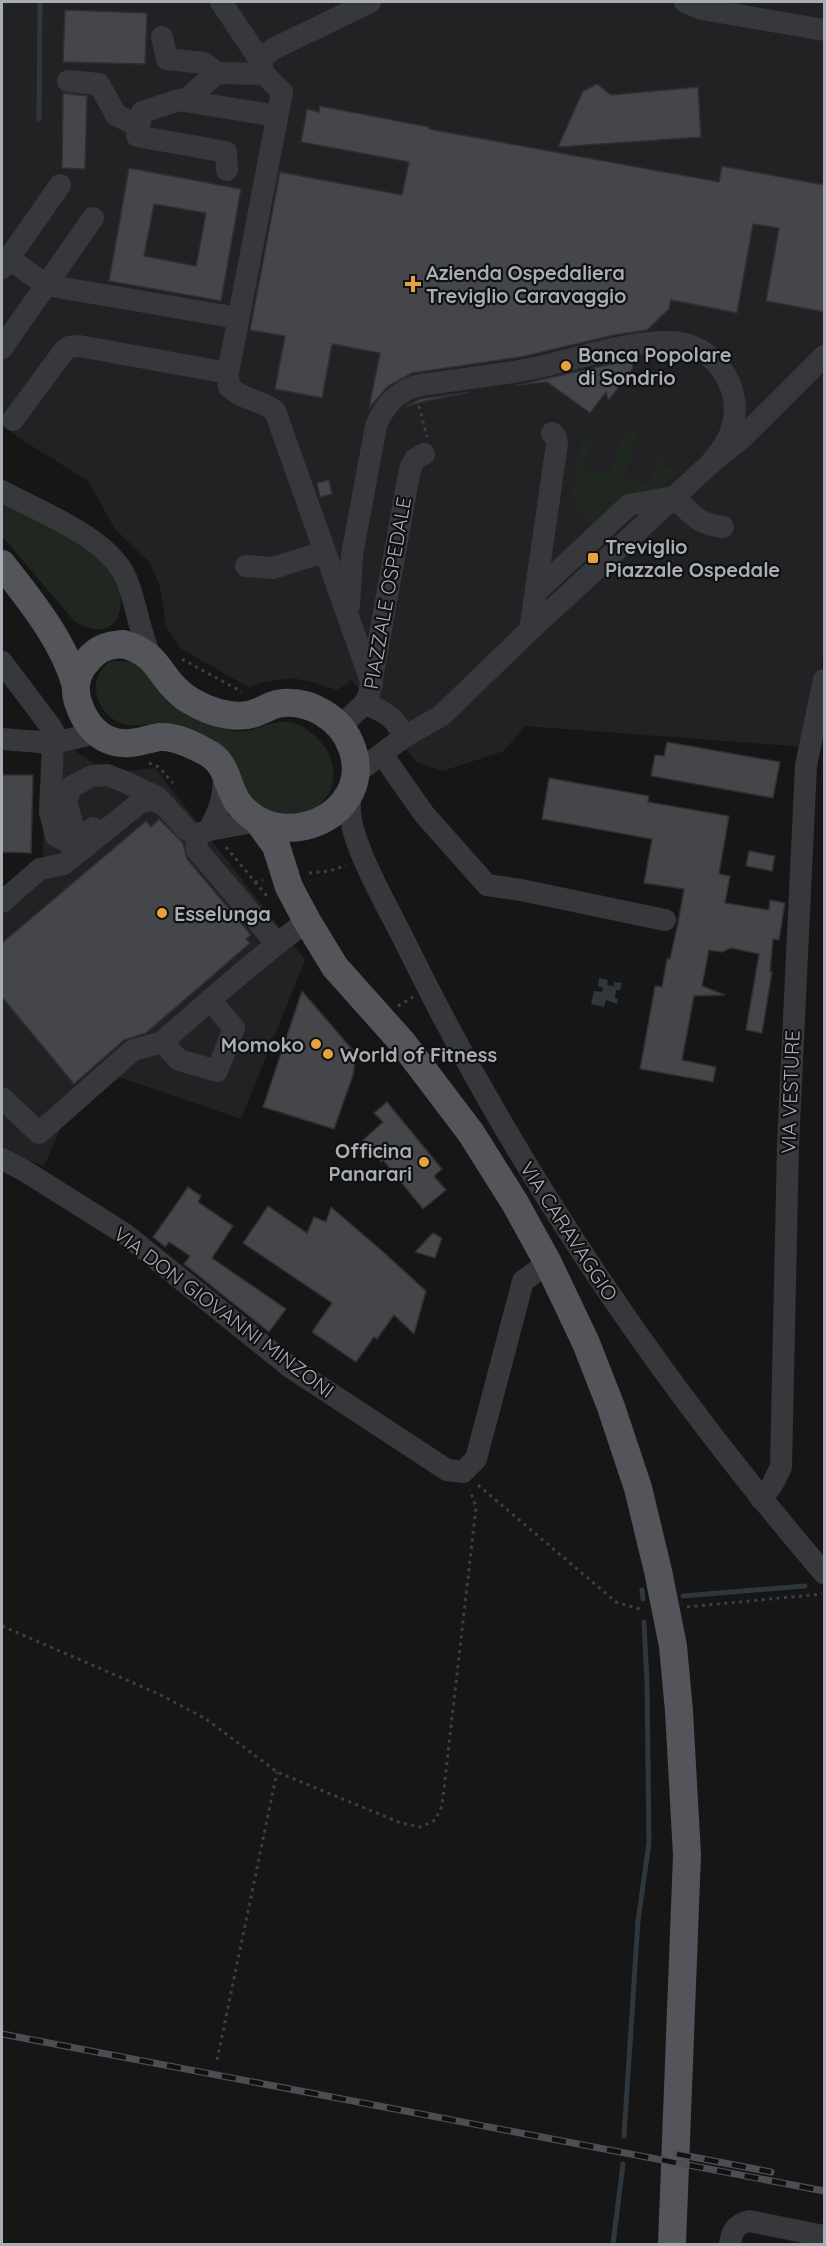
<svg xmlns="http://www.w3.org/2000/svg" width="826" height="2246" viewBox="0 0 826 2246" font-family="Quicksand,sans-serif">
  <rect width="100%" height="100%" fill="#161617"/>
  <!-- built -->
  <g fill="#222224">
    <polygon points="2,2 824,2 824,652 805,747 525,726 504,751 443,771 416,762 352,680 337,690 312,682 292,678 265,682 248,687 180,648 165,625 164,609 159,584 150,563 115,529 88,481 19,438 2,425"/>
    <polygon points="72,749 100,767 119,772 155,768 305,960 241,1119 113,1075 68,1111 44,1166 2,1150 2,912 43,862 44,759"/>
  </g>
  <!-- green -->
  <g fill="#202720">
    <path d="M639,430L624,478L649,484L664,439L662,445L664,468H676C664,494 619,514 594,530L571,497L582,438L592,434L585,468L610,475L624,431Z"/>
    <path d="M2,502C32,516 91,545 111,572C132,603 118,648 74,621L2,536Z"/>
    <path d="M111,661L131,662L142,665C162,681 183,697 203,712C210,718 217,726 225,729C259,741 280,700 318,739C341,762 339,797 309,811C304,813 297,818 292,818C289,818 283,816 279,815C257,810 249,794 240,775C238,769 237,763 232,759C219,750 187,730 173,725C157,719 139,729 123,724C95,714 85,678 111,661Z"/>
  </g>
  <!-- water -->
  <polygon fill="#2f373c" points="599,978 608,980 607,985 614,986 614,982 622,983 620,990 616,990 615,998 618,999 617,1004 606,1000 604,1007 591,1004 594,991 602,992 603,988 598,986"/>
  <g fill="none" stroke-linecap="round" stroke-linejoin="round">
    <!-- stream -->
    <g stroke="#2f373c" stroke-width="5">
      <polyline points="39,119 40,2"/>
      <polyline points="642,1590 643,1599"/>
      <polyline points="683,1596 805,1586"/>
      <polyline points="624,2136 638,1921 649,1843 647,1682 644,1622"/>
      <polyline points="613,2244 623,2164"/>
    </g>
  </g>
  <!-- building -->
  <g fill="#45464a" stroke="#303033" stroke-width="1.5" fill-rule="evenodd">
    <polygon points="65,10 147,13 145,64 63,62"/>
    <polygon points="597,84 611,95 698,87 701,137 558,147 583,91"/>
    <polygon points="63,93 87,96 85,169 62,168"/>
    <polygon points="320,106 429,127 429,129 719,182 722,166 825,185 825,312 766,301 779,228 753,224 737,313 671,300 669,309 647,330 614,335 521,357 412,373 388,386 369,408 380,353 332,344 322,398 275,389 285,336 250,330 280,172 402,195 409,162 301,142 307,109 319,112"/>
    <path d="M129,168L241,189L221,301L109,281ZM154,204L206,213L196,266L144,256Z"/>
    <polygon points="634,359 632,370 608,401 606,392 590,413 547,382 517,385"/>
    <polygon points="470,392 425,401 405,407 420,399"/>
    <polygon points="329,480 332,494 320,497 317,483"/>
    <polygon points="667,742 780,762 773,798 651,776 655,755 664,756"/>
    <polygon points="2,775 33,775 31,853 2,852"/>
    <polygon points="549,778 649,796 648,802 729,816 719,874 730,876 725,903 769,910 770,900 785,903 779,940 773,939 770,972 772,972 762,1033 746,1030 759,954 731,948 722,952 709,950 702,986 725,995 694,996 682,1060 716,1067 713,1082 640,1069 655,986 662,987 667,959 670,959 678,923 684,889 644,883 652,839 542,819"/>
    <polygon points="159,819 183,843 187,859 251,935 246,939 250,943 146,1033 124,1040 74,1084 2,997 2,943 146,821 151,827"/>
    <polygon points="749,851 775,856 772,871 746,866"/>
    <polygon points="302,991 356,1054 353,1075 334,1129 263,1107"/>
    <polygon points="387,1102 442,1169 434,1176 446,1190 423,1209 383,1160 381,1162 363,1140 383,1122 374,1113"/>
    <polygon points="188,1187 201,1196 198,1202 233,1226 212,1258 286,1309 269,1332 184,1264 190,1256 169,1242 165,1247 153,1237"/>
    <polygon points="268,1206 307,1233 314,1217 326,1222 331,1207 380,1249 426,1291 414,1334 394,1315 377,1339 374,1337 356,1362 312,1332 332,1303 243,1243"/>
    <polygon points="433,1233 442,1238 435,1258 415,1252"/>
  </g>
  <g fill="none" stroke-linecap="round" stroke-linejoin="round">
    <!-- path -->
    <g stroke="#3d3f43" stroke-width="3" stroke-dasharray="3 4.5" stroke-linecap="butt">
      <polyline points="419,406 427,437"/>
      <polyline points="182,659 242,692"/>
      <polyline points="149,763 159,767 173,783"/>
      <polyline points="226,847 255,882 263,880"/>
      <polyline points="309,873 330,871 346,865"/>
      <polyline points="255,882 267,896"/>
      <polyline points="398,1006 413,997"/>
      <polyline points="478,1485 616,1602 643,1610"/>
      <polyline points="687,1607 822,1594"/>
      <polyline points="2,1626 159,1694 206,1719 277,1772 401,1823 421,1827 435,1820 442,1806 476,1507 470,1490"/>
      <polyline points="217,2060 277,1772"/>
    </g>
    <!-- minor -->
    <g stroke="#37383c" stroke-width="22">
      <polyline points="221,2 260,60"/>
      <path d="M370,2L273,49L260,60L264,74L282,92L228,373L229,387C243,400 261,400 275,411L372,684"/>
      <polyline points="685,2 702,9 824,30"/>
      <polyline points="162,37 167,59 204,63 217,73"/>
      <polyline points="68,81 99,84 116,115 139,126"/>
      <polyline points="184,101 217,73 264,74"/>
      <polyline points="227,170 226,152 137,136 142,112 179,100 277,116"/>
      <polyline points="8,258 46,285 238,318"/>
      <polyline points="2,268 60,185"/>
      <polyline points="2,348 93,218"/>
      <polyline points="13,420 63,352 69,347 79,346 228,373"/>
      <path d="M2,491C39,512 107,536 126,578C137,604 139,632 151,658"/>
      <path d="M674,497C692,514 697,524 723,527"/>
      <polyline points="246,566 273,568 324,552"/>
      <polyline points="536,592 629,505 673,497"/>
      <path d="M349,606L352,555L376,426C382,410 392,397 408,389C418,384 432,384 443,382C470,378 498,375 524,370C570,362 627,340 671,342C713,343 743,386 733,425C729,441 720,452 710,464"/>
      <polyline points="530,630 557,444 556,437 552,433"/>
      <polyline points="2,662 51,727 58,741"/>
      <path d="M364,704C385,711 395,717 404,737"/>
      <polyline points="340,727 364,704 369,695 410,469 415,459 424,454"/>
      <polyline points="2,739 53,743 93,734 104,738"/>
      <polyline points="53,743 50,812 56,836 68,842 93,828"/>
      <polyline points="382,754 424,814 487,885 521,890 665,920"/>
      <polyline points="355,774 404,737 441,716 530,630 710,464 742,438 824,356"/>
      <path d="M351,789C351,797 349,805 350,812C353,849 389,909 406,944C517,1171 660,1382 824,1573"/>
      <polyline points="73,826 66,802 71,787 92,776 107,775 123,781 157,797 187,830 196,835 209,830 258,821"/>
      <path d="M209,830C219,811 226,794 223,772"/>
      <polyline points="196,835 197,850 277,944"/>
      <path d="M2,902L40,869L64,864L138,804C148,798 156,801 166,806"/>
      <path d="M210,1000L234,1028L217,1071L179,1060L162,1042C209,1001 256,959 307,921"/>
      <polyline points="2,1098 39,1133 133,1050 162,1042"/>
      <polyline points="2,1159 25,1171 125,1234 290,1367 447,1470 463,1472 476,1459 523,1281 548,1263"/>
      <polyline points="761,1499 772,1485 781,1467 788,1145 806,765 824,680"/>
      <path d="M730,2244C732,2231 735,2225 749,2221L824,2236"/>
    </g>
    <!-- major -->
    <g stroke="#53555b" stroke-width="28">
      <path d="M2,564C30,600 64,641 76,686"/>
      <path d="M123,644C161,655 156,673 180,693C187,700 198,705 207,709C219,714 235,717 247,715C257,714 266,707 277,704C308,698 342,718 352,748C358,764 357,782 348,796C326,833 267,840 240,805C227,790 229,767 211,755C198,747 176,736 160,737C150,738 140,743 129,743C102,745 85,725 78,702C73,687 77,671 88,660C98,648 108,645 123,644Z"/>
      <polyline points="258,821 276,846 289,887 307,921 335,967 402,1042 471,1133 515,1203 548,1263 586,1343 611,1407 638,1488 658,1571 673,1646 679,1711 687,1855 672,2244"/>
    </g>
    <defs>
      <g id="rail">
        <polyline points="2,2034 824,2191"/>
        <polyline points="677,2154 771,2172"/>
      </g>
    </defs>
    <!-- rail casing -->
    <use href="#rail" stroke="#4c4e53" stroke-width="7"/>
    <!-- rail -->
    <use href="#rail" stroke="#111112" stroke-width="4.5" stroke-dasharray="14" stroke-linecap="butt"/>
  </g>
  <!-- markers -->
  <g fill="#e6a23f" stroke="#111112" stroke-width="2">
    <path d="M410 275h6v6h6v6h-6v6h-6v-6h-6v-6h6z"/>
    <circle cx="566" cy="366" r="6"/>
    <rect x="587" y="552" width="12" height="12" rx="3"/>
    <circle cx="162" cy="913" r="6"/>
    <circle cx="316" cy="1044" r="6"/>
    <circle cx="328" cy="1054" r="6"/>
    <circle cx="424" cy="1162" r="6"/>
  </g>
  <g text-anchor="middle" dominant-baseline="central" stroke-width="4.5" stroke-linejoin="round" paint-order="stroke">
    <!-- poi labels -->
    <g font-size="20" font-weight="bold" fill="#a8aeb6" stroke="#111112" text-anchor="start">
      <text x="426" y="272">Azienda Ospedaliera<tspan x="426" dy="23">Treviglio Caravaggio</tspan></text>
      <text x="578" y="354">Banca Popolare<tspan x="578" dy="23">di Sondrio</tspan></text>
      <text x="605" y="546">Treviglio<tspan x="605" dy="23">Piazzale Ospedale</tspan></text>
      <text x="174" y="913">Esselunga</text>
      <text x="304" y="1044" text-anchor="end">Momoko</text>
      <text x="340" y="1054">World of Fitness</text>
      <text x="412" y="1150" text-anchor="end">Officina<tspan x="412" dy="23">Panarari</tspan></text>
    </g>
    <!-- street labels -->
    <g font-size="20" fill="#a8aeb6" stroke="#111112">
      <text transform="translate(387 593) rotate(-80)">PIAZZALE OSPEDALE</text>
      <text transform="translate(790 1092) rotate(-88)">VIA VESTURE</text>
      <text transform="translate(569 1231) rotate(57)">VIA CARAVAGGIO</text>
      <text transform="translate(224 1312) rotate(37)">VIA DON GIOVANNI MINZONI</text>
    </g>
  </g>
  <!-- border -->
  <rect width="826" height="2246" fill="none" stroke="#a8aeb6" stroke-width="6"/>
</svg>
